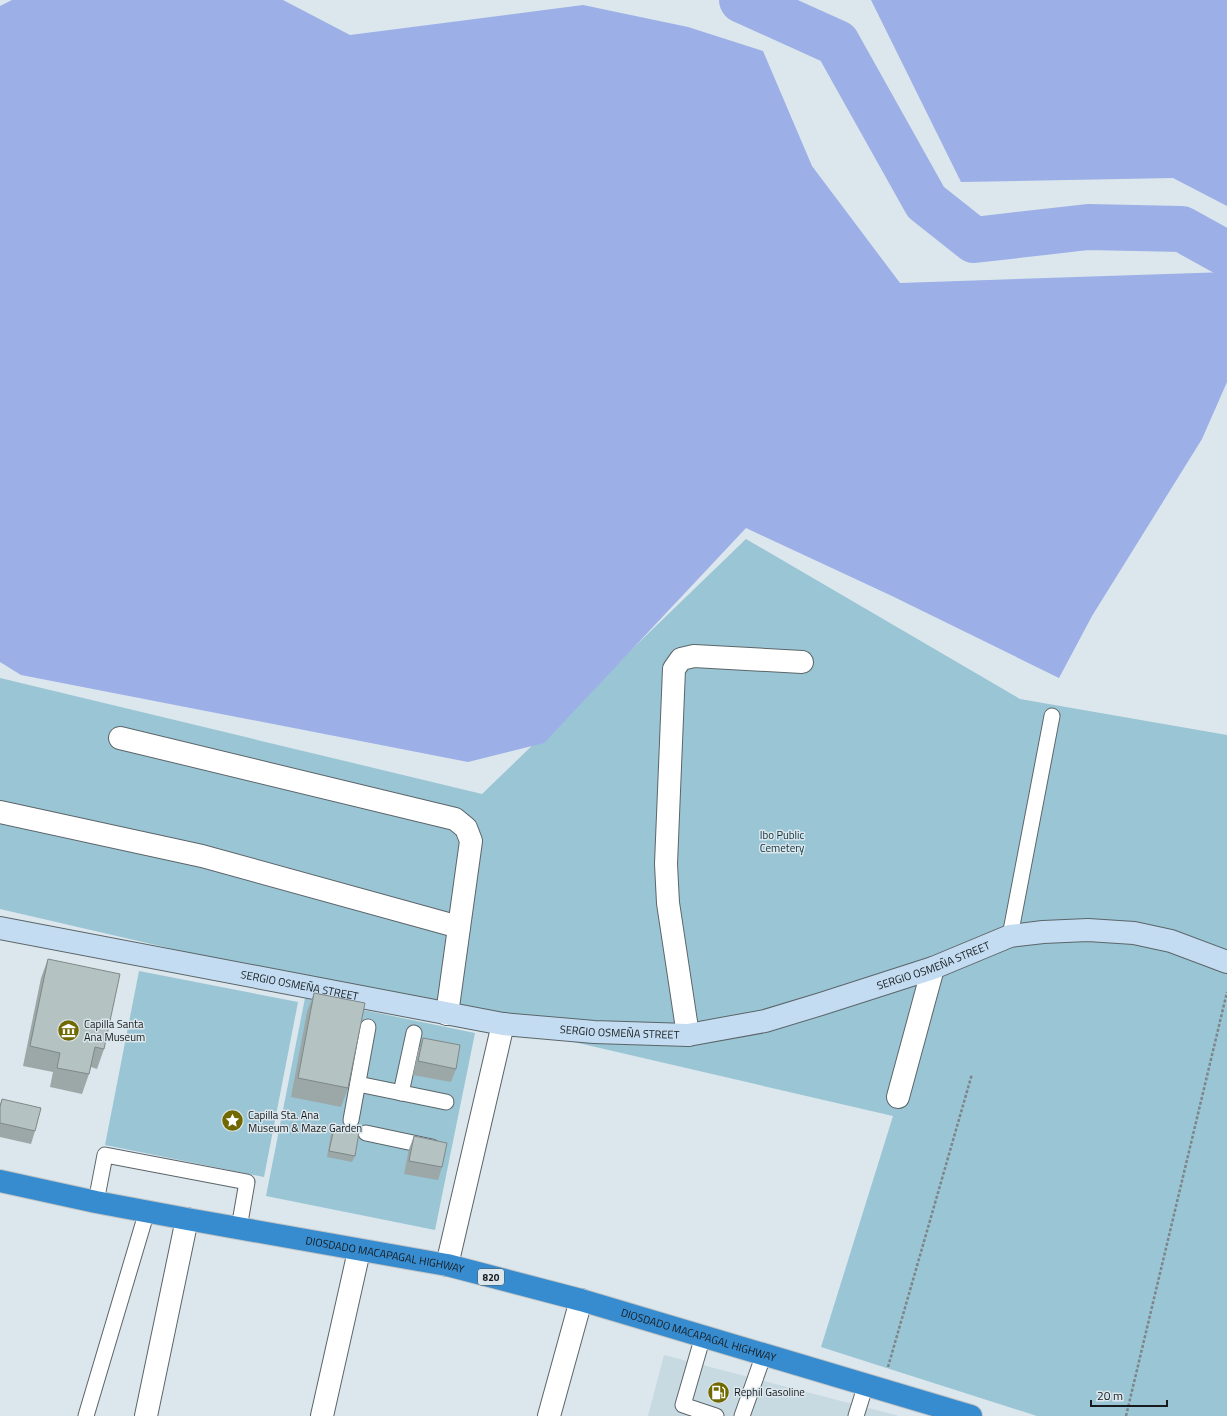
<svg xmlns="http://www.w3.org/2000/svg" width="1227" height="1416" viewBox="0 0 1227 1416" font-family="'Titillium Web',sans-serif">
  <rect width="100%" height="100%" fill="#dbe7ec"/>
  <!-- built -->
  <polygon fill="#c7dae2" points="664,1355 899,1416 648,1416"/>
  <!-- green -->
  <g fill="#9ac5d5">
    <polygon points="746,539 1020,699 1227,735 1227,1416 1037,1416 821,1347 893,1116 0,909 0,678 482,794"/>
    <polygon points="139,971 298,1002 264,1177 105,1145"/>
    <polygon points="305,998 475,1033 435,1230 266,1196"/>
  </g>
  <!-- water -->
  <g fill="#9cafe7">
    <polygon points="12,0 283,0 350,35 583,5 688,27 763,51 812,166 900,283 1227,272 1227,382 1202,439 1092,616 1059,678 892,596 746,528 544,743 468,762 21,675 0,662 0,6"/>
    <polygon points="871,0 1227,0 1227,206 1173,178 961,182"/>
  </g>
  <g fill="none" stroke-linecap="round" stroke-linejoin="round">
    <!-- river -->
    <polyline stroke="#9cafe7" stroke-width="46" points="742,0 837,43 926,202 974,240 1088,227 1182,229 1227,254"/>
    <defs>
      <g id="lane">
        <polyline points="1010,936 1052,716"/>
        <polyline points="358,1084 446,1102"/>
        <polyline points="401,1093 414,1033"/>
        <polyline points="351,1120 368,1027"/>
        <polyline points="366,1133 432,1147"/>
        <polyline points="96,1202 105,1155 247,1182 239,1228"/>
        <polyline points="703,1336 683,1405 716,1416"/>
        <polyline points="86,1416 147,1211"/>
        <polyline points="742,1416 764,1354"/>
        <polyline points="856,1416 866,1384"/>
      </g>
      <g id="street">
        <polyline points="120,738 455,819 466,828 471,841 447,1014"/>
        <polyline points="0,812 202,856 459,927"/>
        <polyline points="688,1035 668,903 666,864 674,669 681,659 694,656 802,662"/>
        <polyline points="898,1097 933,968"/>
        <polyline points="447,1265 503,1024"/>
        <polyline points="146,1416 187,1219"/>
        <polyline points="322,1416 359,1251"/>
        <polyline points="549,1416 581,1300"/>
      </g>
      <g id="secondary">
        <path id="s1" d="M0,928L503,1024L594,1032L688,1035L765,1021L821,1004L933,968L1010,936L1043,932L1088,930L1134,933L1171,941L1227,962"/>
      </g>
      <g id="highway">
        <path id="s2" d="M0,1181L96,1202L187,1219L447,1265L581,1300L971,1416"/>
      </g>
    </defs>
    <!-- lane casing -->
    <use href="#lane" stroke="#5b6569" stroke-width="17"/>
    <!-- street casing -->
    <use href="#street" stroke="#5b6569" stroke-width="24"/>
    <!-- secondary casing -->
    <use href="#secondary" stroke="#5b6569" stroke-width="24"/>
    <!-- highway casing -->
    <use href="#highway" stroke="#c3c4c4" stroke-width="24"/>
    <!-- path -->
    <g stroke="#7d8589" stroke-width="2.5" stroke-dasharray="3 2" stroke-linecap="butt">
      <polyline points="888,1367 972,1074"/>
      <polyline points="1126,1416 1227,992"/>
    </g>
    <!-- lane -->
    <use href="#lane" stroke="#fff" stroke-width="15"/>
    <!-- street -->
    <use href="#street" stroke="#fff" stroke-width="22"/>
    <!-- secondary -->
    <use href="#secondary" stroke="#c3dcf1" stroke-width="22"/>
    <!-- highway -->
    <use href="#highway" stroke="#378cd0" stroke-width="22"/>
  </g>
  <!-- wall -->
  <g fill="#9ca7a7">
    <polygon points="48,959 104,1049 97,1069 91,1067 89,1074 82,1094 50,1087 53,1072 23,1066 41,978"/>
    <polygon points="314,993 348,1088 341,1107 291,1097 307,1012"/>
    <polygon points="423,1038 456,1069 451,1082 413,1075 418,1051"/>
    <polygon points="2,1099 35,1131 31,1144 0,1137 0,1104"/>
    <polygon points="334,1128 355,1156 352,1162 327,1157 331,1134"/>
    <polygon points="414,1136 442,1167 438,1180 404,1174 409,1149"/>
  </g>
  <!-- building -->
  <g fill="#b5c2c2" stroke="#7f8888">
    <polygon points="48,959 120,974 104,1049 95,1047 89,1074 57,1068 60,1053 30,1046"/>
    <polygon points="314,993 365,1003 348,1088 298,1078"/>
    <polygon points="423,1038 460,1045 456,1069 418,1061"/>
    <polygon points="2,1099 41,1108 35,1131 0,1123 0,1107"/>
    <polygon points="334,1128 359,1132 355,1156 329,1151"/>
    <polygon points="414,1136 447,1143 442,1167 409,1161"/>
  </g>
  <!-- icons -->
  <defs>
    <symbol id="museum-disc" viewBox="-11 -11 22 22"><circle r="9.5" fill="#716800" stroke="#dbe7ec"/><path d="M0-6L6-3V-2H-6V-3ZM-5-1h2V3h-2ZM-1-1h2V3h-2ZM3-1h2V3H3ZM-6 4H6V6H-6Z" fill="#fff"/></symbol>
    <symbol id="sight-disc" viewBox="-11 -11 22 22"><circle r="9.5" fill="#716800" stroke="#dbe7ec"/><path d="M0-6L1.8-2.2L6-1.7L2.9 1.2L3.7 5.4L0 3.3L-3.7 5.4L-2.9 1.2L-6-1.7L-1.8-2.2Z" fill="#fff"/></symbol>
    <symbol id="fuel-disc" viewBox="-11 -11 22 22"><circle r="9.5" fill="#716800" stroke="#dbe7ec"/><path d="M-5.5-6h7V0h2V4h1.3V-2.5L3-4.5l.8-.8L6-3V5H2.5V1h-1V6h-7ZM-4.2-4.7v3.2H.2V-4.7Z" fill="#fff"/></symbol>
  </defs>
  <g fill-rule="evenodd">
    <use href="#museum-disc" x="56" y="1018" width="25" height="25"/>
    <use href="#sight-disc" x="220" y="1108" width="25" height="25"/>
    <use href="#fuel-disc" x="706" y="1380" width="25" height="25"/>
  </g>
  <g text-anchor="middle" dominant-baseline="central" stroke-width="3" stroke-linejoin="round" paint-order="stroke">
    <!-- shield labels -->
    <rect fill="#dbe7ec" stroke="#52585b" stroke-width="1" x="478" y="1269" width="26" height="16" rx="3"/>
    <g font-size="10" font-weight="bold" fill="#171b1d">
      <text x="491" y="1277">820</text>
    </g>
    <!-- park labels -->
    <g font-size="11" fill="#0a2f3a" stroke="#dbe7ec">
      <text x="782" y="835">Ibo Public<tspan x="782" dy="13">Cemetery</tspan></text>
    </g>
    <!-- street labels -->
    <g font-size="11" fill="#171b1d" stroke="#dbe7ec">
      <text stroke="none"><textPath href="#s1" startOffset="953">SERGIO OSMEÑA STREET</textPath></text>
      <text stroke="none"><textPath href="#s1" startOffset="305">SERGIO OSMEÑA STREET</textPath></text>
      <text stroke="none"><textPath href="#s1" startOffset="629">SERGIO OSMEÑA STREET</textPath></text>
      <text stroke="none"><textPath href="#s2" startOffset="392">DIOSDADO MACAPAGAL HIGHWAY</textPath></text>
      <text stroke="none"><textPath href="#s2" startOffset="716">DIOSDADO MACAPAGAL HIGHWAY</textPath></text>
    </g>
    <!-- poi labels -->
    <g font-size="11" fill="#171b1d" stroke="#dbe7ec" text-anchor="start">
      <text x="84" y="1024">Capilla Santa<tspan x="84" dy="13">Ana Museum</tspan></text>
      <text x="248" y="1115">Capilla Sta. Ana<tspan x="248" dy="13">Museum &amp; Maze Garden</tspan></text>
      <text x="734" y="1392">Rephil Gasoline</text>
    </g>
  </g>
  <!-- scale -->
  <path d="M1091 1400v6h76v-6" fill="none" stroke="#171b1d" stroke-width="2"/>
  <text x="1097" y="1400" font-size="12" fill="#171b1d" stroke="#dbe7ec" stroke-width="3" paint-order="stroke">20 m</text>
</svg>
